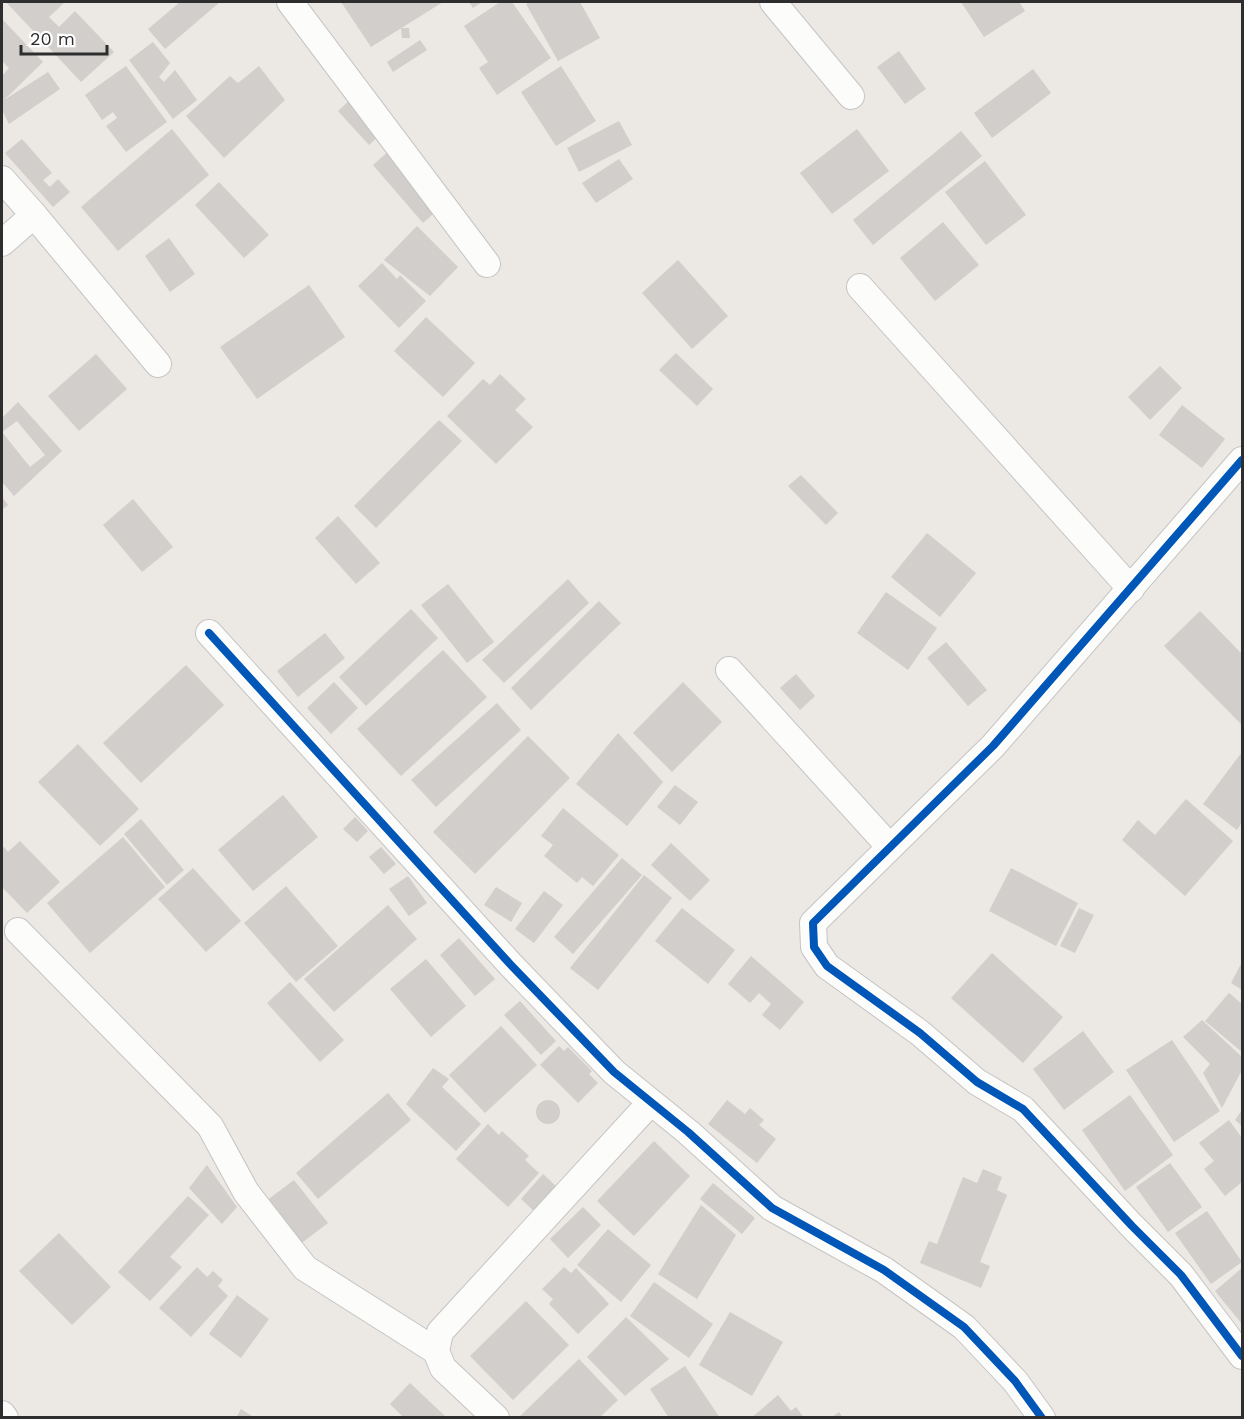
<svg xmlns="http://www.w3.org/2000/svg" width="1244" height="1419" viewBox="0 0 1244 1419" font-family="'Work Sans',sans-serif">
  <rect width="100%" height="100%" fill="#ece8e4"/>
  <!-- building -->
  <g fill="#d1cecb" fill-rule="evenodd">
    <polygon points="6,2 65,2 49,17 59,27 75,11 114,52 81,82"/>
    <polygon points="180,2 220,2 165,49 148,29"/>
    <polygon points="341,2 443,2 371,47"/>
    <polygon points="469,2 482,2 473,8"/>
    <polygon points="500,2 512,2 551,58 497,95 479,68 488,62 464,26"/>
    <polygon points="530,2 580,2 600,38 558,61 526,4"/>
    <polygon points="961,2 1019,2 1025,11 984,37"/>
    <polygon points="2,19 43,62 4,100 48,72 60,89 9,124 2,110 2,76 9,68 2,61"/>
    <polygon points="401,28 409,28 410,38 402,38"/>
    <polygon points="420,40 427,50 393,72 387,62"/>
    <polygon points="153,42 170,63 159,77 164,82 175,70 197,100 173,119 129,60"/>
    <polygon points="899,51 926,89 905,104 877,67"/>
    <polygon points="126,66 167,122 126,152 106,126 117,118 113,112 102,120 85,95"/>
    <polygon points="259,66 285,100 224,158 186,116 230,76 238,83"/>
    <polygon points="561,66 596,121 556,146 521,92"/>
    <polygon points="1033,69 1051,93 992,138 974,113"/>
    <polygon points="351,99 382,133 369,145 338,111"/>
    <polygon points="619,121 632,145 579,172 567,148"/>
    <polygon points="172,129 209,175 118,251 81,207"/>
    <polygon points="857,129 889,171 832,214 800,173"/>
    <polygon points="961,131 982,156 873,245 853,220"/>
    <polygon points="22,139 52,173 43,180 50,187 58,179 70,192 53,207 5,153"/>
    <polygon points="390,150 440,208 423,223 373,165"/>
    <polygon points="619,159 633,179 596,203 582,183"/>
    <polygon points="985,161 1026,215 986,245 945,192"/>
    <polygon points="219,182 269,235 244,258 195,205"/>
    <polygon points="943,222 979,265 935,301 900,258"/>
    <polygon points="417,226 458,267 430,296 384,260"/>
    <polygon points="169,238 195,274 170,292 145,256"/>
    <polygon points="678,260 728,316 692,349 642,293"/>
    <polygon points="382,263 397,279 400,275 426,301 399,328 358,286"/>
    <polygon points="309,285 345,337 257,399 220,347"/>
    <polygon points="426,317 475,363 443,397 394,351"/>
    <polygon points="676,353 713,389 697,406 659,370"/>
    <polygon points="96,354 127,389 79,431 48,396"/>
    <polygon points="1160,366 1182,388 1150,420 1128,397"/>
    <polygon points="500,374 526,399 515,410 533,427 496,464 447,416 483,379 490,385"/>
    <path d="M18,402L62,451L14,496L2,482V418ZM17,421L45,455L30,467L2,432Z"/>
    <polygon points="1182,405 1225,439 1202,468 1159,435"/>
    <polygon points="439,420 462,441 376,528 354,506"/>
    <polygon points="801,475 838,513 826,525 788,486"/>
    <polygon points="2,497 8,505 2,510"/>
    <polygon points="133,499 173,547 142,572 103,525"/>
    <polygon points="338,516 380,563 356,584 315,538"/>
    <polygon points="927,533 976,573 940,617 891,577"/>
    <polygon points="568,579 589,603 504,683 482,660"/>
    <polygon points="448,584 494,642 467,663 421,605"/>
    <polygon points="886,592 937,628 908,670 857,633"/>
    <polygon points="599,601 621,623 531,710 511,688"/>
    <polygon points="411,609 438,638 366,706 339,677"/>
    <polygon points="1200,611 1242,654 1242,725 1164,646"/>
    <polygon points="325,633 345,658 298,697 277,671"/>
    <polygon points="946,642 987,690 968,706 927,658"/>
    <polygon points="443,650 487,697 401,776 357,729"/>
    <polygon points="186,665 224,705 141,783 103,743"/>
    <polygon points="796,674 815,696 800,710 780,688"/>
    <polygon points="334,682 358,708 331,734 307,708"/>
    <polygon points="683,682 722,722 672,772 633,733"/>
    <polygon points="497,703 521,730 436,807 411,780"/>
    <polygon points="618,733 663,782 627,826 576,784"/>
    <polygon points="528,736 570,778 475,874 433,832"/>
    <polygon points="78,744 139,809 100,846 38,782"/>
    <polygon points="1242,752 1242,822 1237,830 1203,804"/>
    <polygon points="675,785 698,802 680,825 657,807"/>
    <polygon points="283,795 318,837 253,891 218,850"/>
    <polygon points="1186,799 1233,841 1185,896 1122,840 1138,820 1155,835"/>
    <polygon points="563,808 619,855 593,886 582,877 577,883 544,856 553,845 541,836"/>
    <polygon points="355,817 368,831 357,842 343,829"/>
    <polygon points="141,819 184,870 167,885 124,834"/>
    <polygon points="123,837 165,887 90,953 47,903"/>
    <polygon points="20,841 60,882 27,913 2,887 2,845 8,852"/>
    <polygon points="671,843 710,880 690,901 651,865"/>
    <polygon points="381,847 396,864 384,874 369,857"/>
    <polygon points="622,858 642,875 573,954 554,937"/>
    <polygon points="193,868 241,921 206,952 158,899"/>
    <polygon points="1011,868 1078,903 1056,946 989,911"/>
    <polygon points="644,875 672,898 598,990 570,968"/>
    <polygon points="408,876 427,903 409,916 389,889"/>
    <polygon points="286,886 338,946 296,982 244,923"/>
    <polygon points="496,887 522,903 511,922 484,905"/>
    <polygon points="544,891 563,905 534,943 515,929"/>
    <polygon points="388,905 417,939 334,1012 304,979"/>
    <polygon points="682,908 735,950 708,984 655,941"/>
    <polygon points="1079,908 1094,915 1075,953 1060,946"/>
    <polygon points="459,938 495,979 475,996 440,955"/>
    <polygon points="992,953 1063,1017 1023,1063 951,998"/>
    <polygon points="751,956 804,1002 780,1030 762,1015 771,1004 759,993 750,1003 728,984"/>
    <polygon points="426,959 466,1006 431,1037 390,989"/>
    <polygon points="1242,962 1242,990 1231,983"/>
    <polygon points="290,982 344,1040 320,1062 267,1003"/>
    <polygon points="1229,993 1242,1004 1242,1052 1205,1021"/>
    <polygon points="520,1001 556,1041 541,1055 504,1015"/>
    <polygon points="1202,1020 1242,1057 1242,1070 1222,1108 1203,1073 1210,1064 1183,1037"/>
    <polygon points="501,1026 537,1065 485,1113 449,1075"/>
    <polygon points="1083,1031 1114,1072 1064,1110 1033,1069"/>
    <polygon points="1172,1040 1220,1111 1174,1142 1126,1070"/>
    <polygon points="559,1046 564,1051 568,1047 592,1071 589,1074 598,1083 578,1103 540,1065"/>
    <polygon points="433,1068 449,1079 442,1087 481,1124 456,1151 406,1104"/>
    <polygon points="388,1093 411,1120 318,1199 296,1173"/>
    <polygon points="1130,1095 1173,1155 1125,1191 1082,1130"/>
    <circle cx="548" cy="1112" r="12"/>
    <polygon points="727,1100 745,1114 750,1108 764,1120 759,1125 776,1139 757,1163 708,1124"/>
    <polygon points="1242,1110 1242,1126 1235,1120"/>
    <polygon points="1229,1120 1242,1138 1242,1182 1225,1196 1204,1169 1214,1161 1199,1143"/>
    <polygon points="488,1124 499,1135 502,1131 529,1156 525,1160 539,1173 508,1207 456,1159"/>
    <polygon points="654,1141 690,1176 634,1236 597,1201"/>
    <polygon points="1170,1163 1202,1207 1168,1232 1136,1187"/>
    <polygon points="207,1165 237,1207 222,1224 189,1188"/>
    <polygon points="983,1169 1002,1177 997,1190 1007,1195 980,1262 990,1266 981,1288 920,1263 929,1241 937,1244 963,1177 977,1183"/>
    <polygon points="543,1174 558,1188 536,1213 521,1199"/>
    <polygon points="294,1180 328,1223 299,1245 266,1201"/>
    <polygon points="713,1183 755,1218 742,1234 700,1199"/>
    <polygon points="188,1196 209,1215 170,1257 182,1267 150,1301 118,1272"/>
    <polygon points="701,1205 736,1235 697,1299 658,1274"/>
    <polygon points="583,1207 601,1225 568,1258 550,1239"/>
    <polygon points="1207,1211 1242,1262 1211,1284 1175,1233"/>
    <polygon points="608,1229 651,1265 621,1302 577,1265"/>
    <polygon points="59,1233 111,1287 72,1325 19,1271"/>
    <polygon points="197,1267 207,1277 213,1271 223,1280 218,1286 228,1296 191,1337 159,1308"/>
    <polygon points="564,1267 571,1273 576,1268 609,1304 578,1334 549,1304 553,1299 542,1289"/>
    <polygon points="1242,1268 1242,1324 1215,1291"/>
    <polygon points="654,1282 713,1324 689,1358 630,1316"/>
    <polygon points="237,1295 269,1319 241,1358 209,1334"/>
    <polygon points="526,1301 569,1345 513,1400 470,1356"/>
    <polygon points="730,1312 783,1342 752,1396 699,1365"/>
    <polygon points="626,1317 669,1359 625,1396 587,1357"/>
    <polygon points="579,1359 618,1400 599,1418 518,1418"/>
    <polygon points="685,1366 720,1418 669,1418 650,1389"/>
    <polygon points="410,1383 447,1418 404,1418 390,1404"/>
    <polygon points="778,1395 791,1411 796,1407 804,1418 751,1418"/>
    <polygon points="241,1409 255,1418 236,1418"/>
    <polygon points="839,1412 843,1418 831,1418"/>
  </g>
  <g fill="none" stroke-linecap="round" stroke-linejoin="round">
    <defs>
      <g id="street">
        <polyline points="290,2 487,264"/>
        <polyline points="773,2 851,96"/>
        <polyline points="2,179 34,215 2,243"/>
        <polyline points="34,215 158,364"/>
        <polyline points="860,287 1131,589"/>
        <polyline points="1242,460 993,746 813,923 814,947 827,966 920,1033 977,1082 1023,1109 1132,1226 1181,1275 1242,1356"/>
        <polyline points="209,633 510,964 614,1072 688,1132 772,1208 884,1270 964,1327 1015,1381 1042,1418"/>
        <polyline points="729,670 889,846"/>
        <polyline points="18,931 210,1126 246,1192 305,1268 436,1351"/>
        <polyline points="2,1414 5,1418"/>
        <polyline points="496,1418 443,1368 436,1351 440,1332 650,1103"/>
      </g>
    </defs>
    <!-- street casing -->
    <use href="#street" stroke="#c5c4c5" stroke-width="28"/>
    <!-- street -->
    <use href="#street" stroke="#fcfcfb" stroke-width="26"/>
    <defs>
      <g id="cycleway">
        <polyline points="1242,460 993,746 813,923 814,947 827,966 920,1033 977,1082 1023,1109 1132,1226 1181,1275 1242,1356"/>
        <polyline points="209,633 510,964 614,1072 688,1132 772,1208 884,1270 964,1327 1015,1381 1042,1418"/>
      </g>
    </defs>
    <!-- cycleway casing -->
    <use href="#cycleway" stroke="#fff" stroke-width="11"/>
    <!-- cycleway -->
    <use href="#cycleway" stroke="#0057b8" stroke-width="8"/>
  </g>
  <!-- border -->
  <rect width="1244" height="1419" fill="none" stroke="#2e2e2e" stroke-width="6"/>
  <!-- scale -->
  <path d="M21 45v9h86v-9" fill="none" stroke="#2e2e2e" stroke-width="3"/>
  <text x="30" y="45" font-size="18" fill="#2e2e2e" stroke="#ffffff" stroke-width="4.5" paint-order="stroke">20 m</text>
</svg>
